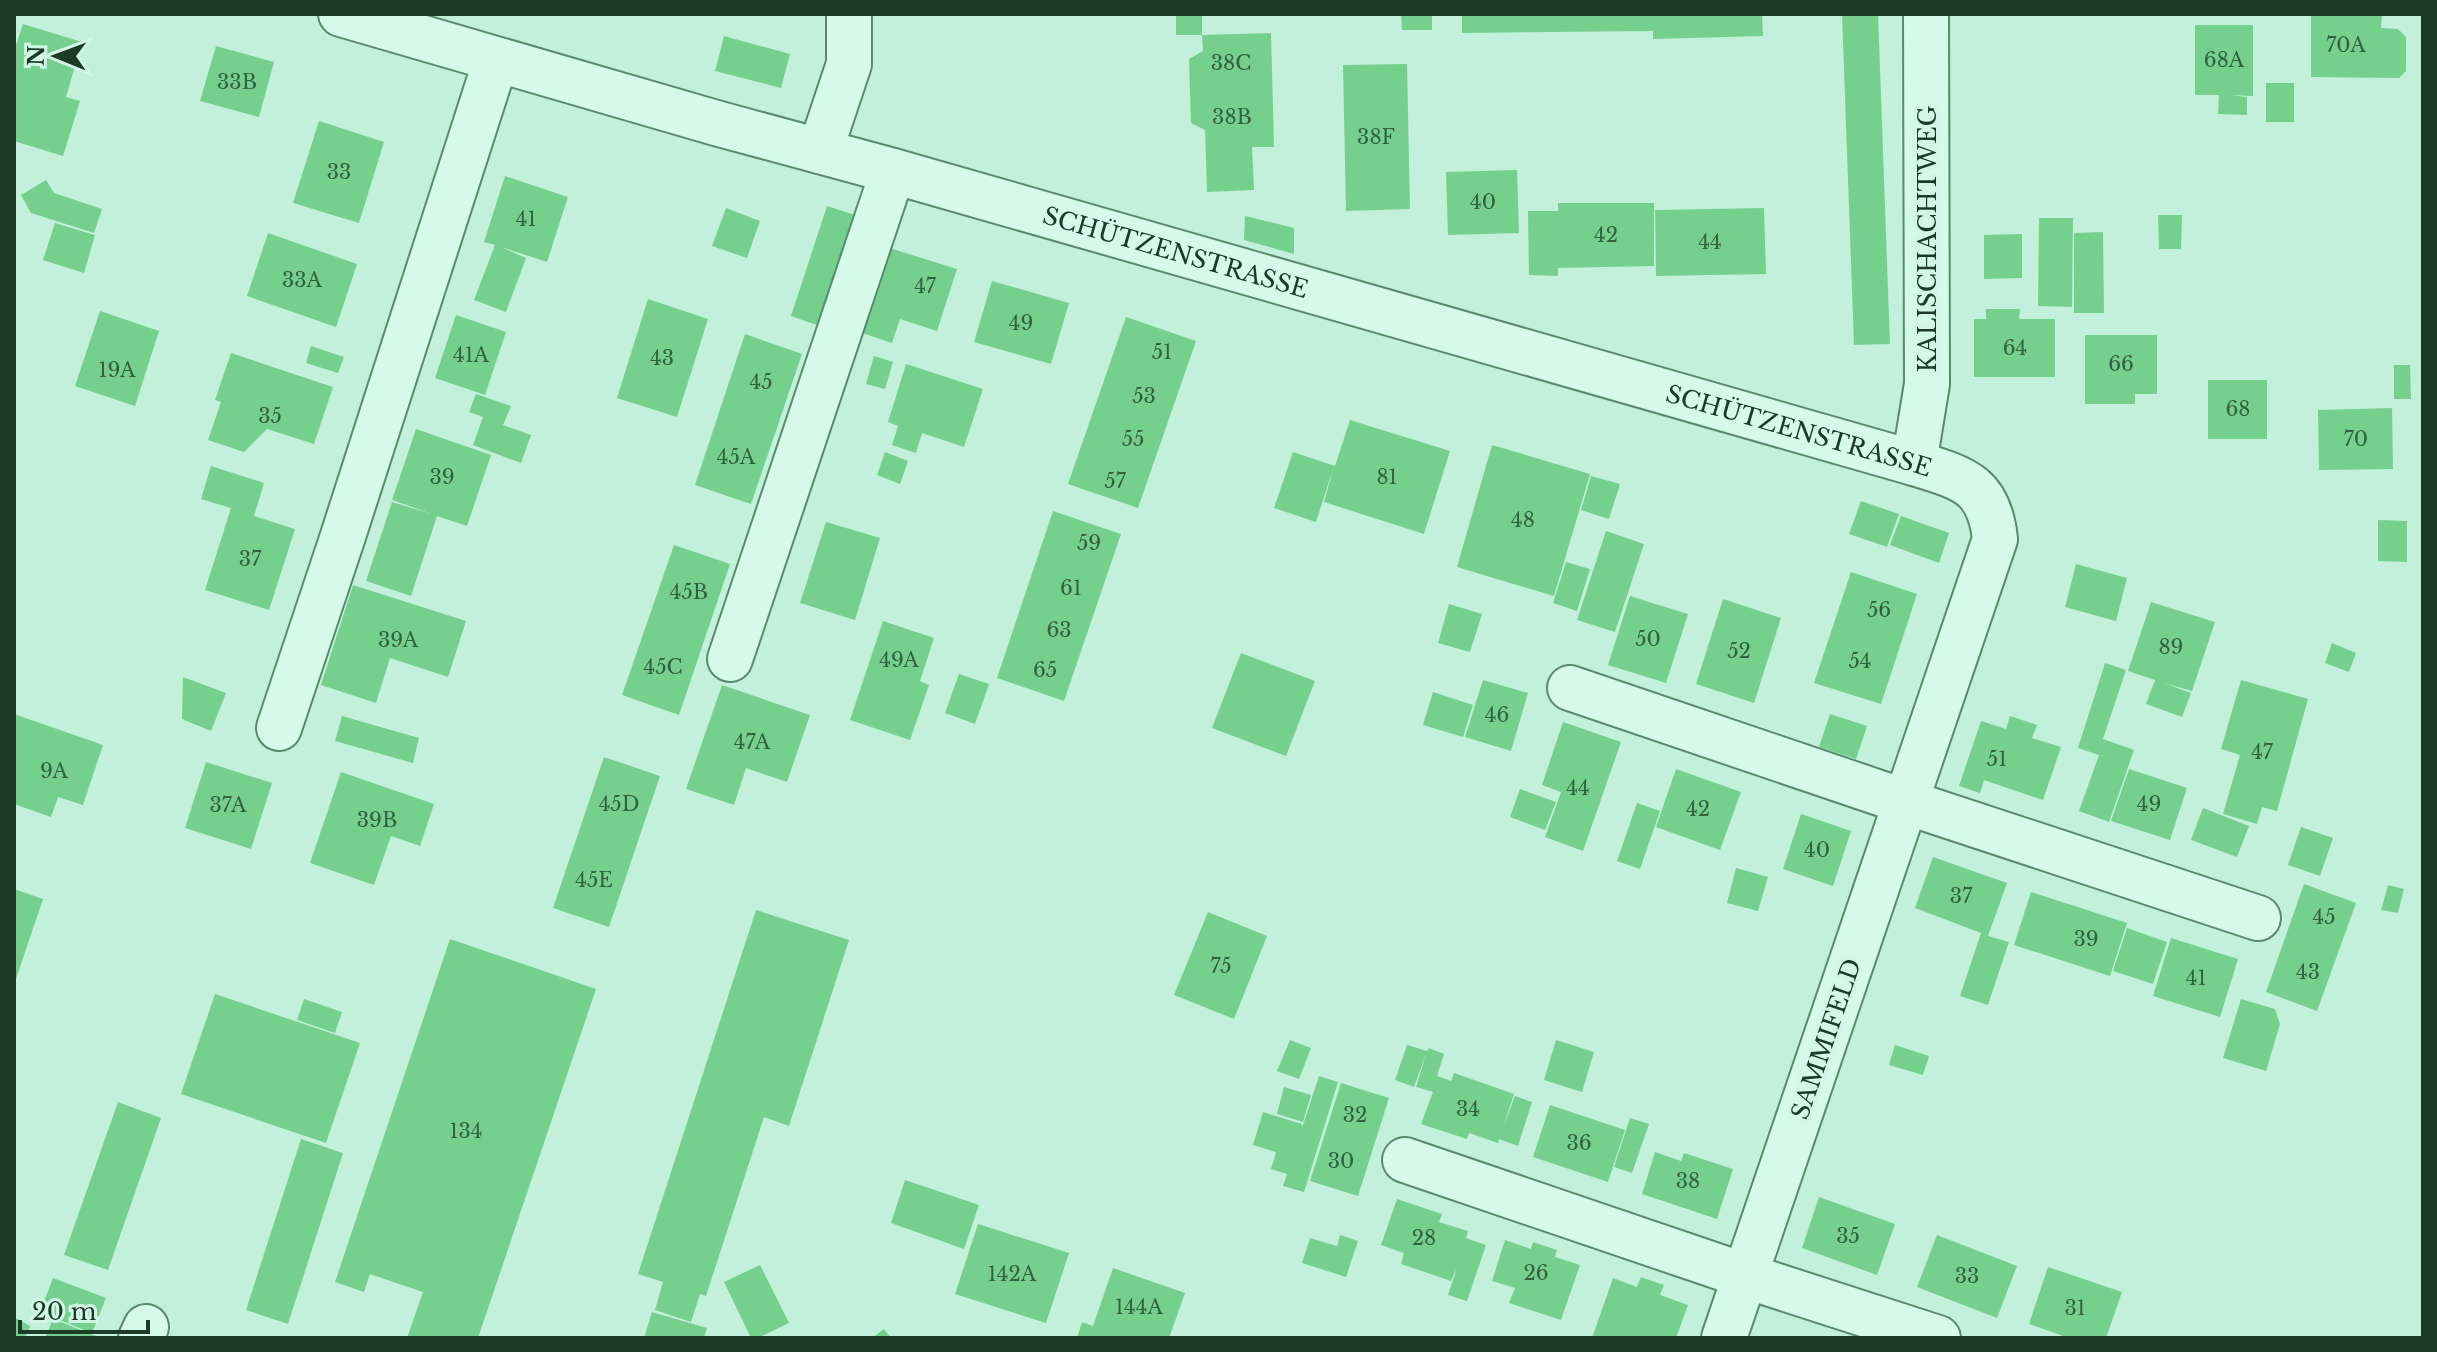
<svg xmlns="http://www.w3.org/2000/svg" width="2437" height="1352" viewBox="0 0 2437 1352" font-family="'Libre Baskerville',serif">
  <rect width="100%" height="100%" fill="#c2f0db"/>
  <!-- building -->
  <g fill="#76d08d">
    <polygon points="1176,14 1202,14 1202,35 1271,33 1274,147 1252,147 1254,190 1207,192 1205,130 1191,123 1189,59 1203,51 1202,35 1176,35"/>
    <polygon points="1401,14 1432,14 1432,30 1402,30"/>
    <polygon points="1462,14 1762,14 1763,36 1653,39 1653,31 1462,33"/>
    <polygon points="1842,14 1878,14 1890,344 1854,345"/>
    <polygon points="2311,14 2382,14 2381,28 2398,29 2406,37 2406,71 2399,78 2311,77"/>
    <polygon points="23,24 82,42 66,97 80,101 63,156 14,141 14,51"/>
    <polygon points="2195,25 2253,25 2253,96 2230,95 2247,97 2247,115 2218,114 2219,95 2195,95"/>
    <polygon points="724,36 790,54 781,88 715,71"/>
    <polygon points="216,46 274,62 259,117 200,101"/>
    <polygon points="1407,64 1410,209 1346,211 1343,65"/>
    <rect x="2266" y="83" width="28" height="39"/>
    <polygon points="319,121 384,142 359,223 293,203"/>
    <polygon points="1517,170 1519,233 1448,235 1446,172"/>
    <polygon points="505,176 568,197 547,262 501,247 526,258 506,312 474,300 495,245 484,242"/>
    <polygon points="46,180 54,193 102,209 94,233 31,213 21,195"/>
    <polygon points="1558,203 1654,203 1654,266 1558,268 1558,276 1529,275 1528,211 1558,211"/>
    <polygon points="827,206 864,218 828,329 791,316"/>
    <polygon points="726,208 760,221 747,258 712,246"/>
    <polygon points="1764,208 1766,274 1656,276 1655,210"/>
    <polygon points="2158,215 2182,215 2181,249 2159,249"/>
    <polygon points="1245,216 1294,228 1294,254 1244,240"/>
    <polygon points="2039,218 2073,218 2072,307 2038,306"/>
    <polygon points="55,223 95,235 84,273 43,260"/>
    <polygon points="2103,232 2104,313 2074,313 2074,233"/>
    <polygon points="268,233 357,264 336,327 247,296"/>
    <polygon points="2022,234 2022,278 1984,279 1984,235"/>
    <polygon points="883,246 957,269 937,331 900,319 892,343 856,331"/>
    <polygon points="992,281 1069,303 1051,364 974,342"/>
    <polygon points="648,299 708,319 677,417 617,398"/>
    <polygon points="1986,309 2020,309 2019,319 2055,319 2055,377 1974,377 1974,319 1986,319"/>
    <polygon points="100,311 159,331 135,406 75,386"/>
    <polygon points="456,315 506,332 485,395 435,378"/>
    <polygon points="1126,317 1196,341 1138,508 1068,484"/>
    <polygon points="745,334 802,354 751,504 695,485"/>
    <polygon points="2085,335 2157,335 2157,394 2135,394 2135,404 2085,404"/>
    <polygon points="311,346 344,357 338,373 306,363"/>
    <polygon points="231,353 333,387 314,444 267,429 244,452 208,440 221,402 215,400"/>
    <polygon points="874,356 893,362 885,389 866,384"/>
    <polygon points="906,364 983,389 964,447 922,433 916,453 892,445 898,426 888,422"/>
    <polygon points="2394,365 2410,365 2411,399 2394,399"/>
    <rect x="2208" y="380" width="59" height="59"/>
    <polygon points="476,394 511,406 503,425 531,435 521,463 473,445 483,417 469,412"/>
    <polygon points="2392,408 2393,469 2319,470 2318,410"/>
    <polygon points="1350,420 1450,451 1424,534 1324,502 1333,469 1316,522 1274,508 1293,452 1335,466"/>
    <polygon points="416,429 491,455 467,526 437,516 411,596 366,581 392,502 432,514 392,500"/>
    <polygon points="1492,445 1590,474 1554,596 1457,567"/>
    <polygon points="885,452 908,461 900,484 877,475"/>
    <polygon points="211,466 264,483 254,516 295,529 269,610 205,590 231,508 201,499"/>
    <polygon points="1591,476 1620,484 1609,519 1581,510"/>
    <polygon points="1861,501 1899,514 1887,547 1849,534"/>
    <polygon points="1053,511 1121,534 1064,701 997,678"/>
    <polygon points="1901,516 1949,533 1939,563 1890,545"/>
    <polygon points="2378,520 2407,521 2407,562 2378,561"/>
    <polygon points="826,522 880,538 855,620 800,603"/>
    <polygon points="1606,531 1644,544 1615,632 1577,620"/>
    <polygon points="674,545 730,564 679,715 622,695"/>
    <polygon points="1566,562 1590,569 1577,611 1553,603"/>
    <polygon points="2076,564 2127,578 2116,621 2065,607"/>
    <polygon points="1851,572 1917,594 1881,704 1814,683"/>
    <polygon points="353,585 466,621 448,677 390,658 376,703 321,685"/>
    <polygon points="1630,596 1688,614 1666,683 1608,665"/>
    <polygon points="1723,599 1781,618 1754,703 1696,684"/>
    <polygon points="2151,602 2215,622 2192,691 2164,683 2191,693 2182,717 2146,704 2155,680 2128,671"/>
    <polygon points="1449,604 1482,614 1470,652 1438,643"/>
    <polygon points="883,621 934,638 920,681 929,685 910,740 850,720"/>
    <polygon points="2332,643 2356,653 2349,672 2325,663"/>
    <polygon points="1241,653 1315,681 1286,756 1212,728"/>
    <polygon points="2105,663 2126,670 2103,739 2134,750 2109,822 2079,811 2099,755 2078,748"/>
    <polygon points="959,674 989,684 975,724 945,713"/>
    <polygon points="183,677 226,693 211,731 182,719"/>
    <polygon points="1483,680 1528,693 1511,751 1465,737"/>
    <polygon points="2241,680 2308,699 2277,811 2262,807 2257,824 2223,814 2240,755 2221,749"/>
    <polygon points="722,685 810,715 787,782 746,768 734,805 686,789"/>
    <polygon points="1433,692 1473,705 1463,737 1423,725"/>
    <polygon points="14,714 103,745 83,805 58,797 51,817 14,804"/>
    <polygon points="1830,714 1867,726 1856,759 1819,747"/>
    <polygon points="342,716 419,738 413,763 335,741"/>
    <polygon points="2010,716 2037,725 2032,738 2061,747 2043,800 1984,780 1980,793 1959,786 1981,721 2006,729"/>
    <polygon points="1563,722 1621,742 1583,851 1545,837 1561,792 1542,785"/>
    <polygon points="604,757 660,776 609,927 553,908"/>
    <polygon points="206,762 272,783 251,849 185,828"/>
    <polygon points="1676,769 1741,792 1720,850 1656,827"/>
    <polygon points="2129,769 2187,788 2170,840 2111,821"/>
    <polygon points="341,772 434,804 420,846 391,836 374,885 310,863"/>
    <polygon points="1520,789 1556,802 1545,830 1510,817"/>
    <polygon points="1637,803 1660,811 1640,869 1617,861"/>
    <polygon points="2203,808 2249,826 2237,857 2191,840"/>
    <polygon points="1801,814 1851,831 1833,886 1783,869"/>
    <polygon points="2301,827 2333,838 2320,876 2288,865"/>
    <polygon points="1933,857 2007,883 1988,936 2009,942 1988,1005 1960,996 1981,933 1915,908"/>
    <polygon points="1736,868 1768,877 1758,911 1727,903"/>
    <polygon points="2304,884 2356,903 2317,1011 2266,992"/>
    <polygon points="2388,885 2404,889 2398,913 2381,910"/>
    <polygon points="14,889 43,899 15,982 14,982"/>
    <polygon points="2031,892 2127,923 2110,976 2014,945"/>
    <polygon points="756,910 849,940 789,1126 764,1117 706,1296 700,1294 691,1322 655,1310 663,1282 638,1274"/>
    <polygon points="1208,912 1267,936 1234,1019 1174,995"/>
    <polygon points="2127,928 2167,942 2153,984 2113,971"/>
    <polygon points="2171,938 2238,959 2220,1017 2153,996"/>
    <polygon points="450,939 596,989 478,1338 407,1338 423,1292 370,1274 364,1292 335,1282"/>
    <polygon points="215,994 360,1043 326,1143 181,1094"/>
    <polygon points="304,999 342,1012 335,1033 297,1020"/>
    <polygon points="2241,999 2275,1009 2280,1024 2266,1071 2223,1058"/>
    <polygon points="1290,1040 1311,1048 1299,1079 1277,1071"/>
    <polygon points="1556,1040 1594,1052 1582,1092 1544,1080"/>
    <polygon points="1407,1045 1427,1051 1429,1048 1444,1054 1437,1076 1451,1081 1454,1073 1514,1094 1503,1128 1515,1096 1532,1102 1518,1146 1499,1139 1498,1143 1469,1133 1467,1139 1421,1124 1433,1092 1416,1087 1426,1054 1414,1087 1395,1080"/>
    <polygon points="1895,1045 1929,1056 1923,1075 1889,1065"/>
    <polygon points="1319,1076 1338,1082 1304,1192 1283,1186 1287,1174 1271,1169 1276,1152 1253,1145 1263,1112 1302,1124 1302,1128"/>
    <polygon points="1341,1083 1389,1098 1358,1196 1310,1181"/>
    <polygon points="1284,1087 1311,1095 1303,1122 1277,1114"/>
    <polygon points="118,1102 161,1118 108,1270 64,1255"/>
    <polygon points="1550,1105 1625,1130 1608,1182 1533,1157"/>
    <polygon points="1630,1118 1649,1124 1632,1173 1614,1167"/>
    <polygon points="301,1139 343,1153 288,1324 246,1310"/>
    <polygon points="1655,1152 1681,1161 1684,1153 1733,1169 1717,1219 1642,1194"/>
    <polygon points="905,1180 979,1205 964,1249 891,1223"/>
    <polygon points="1819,1197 1895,1224 1877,1275 1802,1248"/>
    <polygon points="1397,1199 1442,1214 1439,1222 1468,1231 1466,1238 1486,1245 1467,1301 1448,1295 1457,1268 1451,1281 1401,1264 1404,1253 1381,1245"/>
    <polygon points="978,1224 1069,1253 1046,1323 955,1294"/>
    <polygon points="1340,1235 1358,1241 1346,1277 1302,1263 1310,1238 1337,1246"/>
    <polygon points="1937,1235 2017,1266 1997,1318 1917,1287"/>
    <polygon points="1505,1240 1531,1249 1533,1242 1557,1250 1555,1257 1580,1265 1561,1320 1509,1303 1515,1288 1492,1281"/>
    <polygon points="760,1265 789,1323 758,1338 751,1338 724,1282"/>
    <polygon points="2048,1267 2122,1292 2106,1338 2069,1338 2029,1324"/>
    <polygon points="1113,1268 1185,1293 1169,1338 1077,1338 1082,1322 1093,1326"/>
    <polygon points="1641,1277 1664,1285 1660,1295 1688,1305 1676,1338 1592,1338 1613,1278 1637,1287"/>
    <polygon points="53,1278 106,1298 92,1333 40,1312"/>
    <polygon points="652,1312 707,1328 704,1338 644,1338"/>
    <polygon points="14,1317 30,1326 25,1338 14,1338"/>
    <polygon points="53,1319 101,1338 45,1338"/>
    <polygon points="884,1329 891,1338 872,1338"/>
  </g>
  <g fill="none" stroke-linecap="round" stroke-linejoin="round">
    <defs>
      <g id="minor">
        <path id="s1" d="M341,14L716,123L893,171L1914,463C1962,478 1989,483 1995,539L1724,1338"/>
        <polyline points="820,151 849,64 849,14"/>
        <polyline points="1914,463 1927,384 1926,14"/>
        <polyline points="730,659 893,171"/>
        <polyline points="1570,688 1906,802 2258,918"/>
        <polyline points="279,728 343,536 496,60"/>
        <polyline points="1405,1160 1746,1276 1938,1338"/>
        <polyline points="141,1338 146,1327"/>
      </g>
    </defs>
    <!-- minor casing -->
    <use href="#minor" stroke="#588a6b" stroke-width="48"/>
    <!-- minor -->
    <use href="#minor" stroke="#d6fae9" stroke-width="44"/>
  </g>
  <g text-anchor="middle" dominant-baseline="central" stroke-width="8" stroke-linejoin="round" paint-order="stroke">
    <!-- number labels -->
    <g font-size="20" fill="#336040">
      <text x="2346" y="45">70A</text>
      <text x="2224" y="60">68A</text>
      <text x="1231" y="63">38C</text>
      <text x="237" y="82">33B</text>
      <text x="1232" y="117">38B</text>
      <text x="1376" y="137">38F</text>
      <text x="339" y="172">33</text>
      <text x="1483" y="202">40</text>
      <text x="526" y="219">41</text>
      <text x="1606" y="235">42</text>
      <text x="1710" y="242">44</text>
      <text x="302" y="280">33A</text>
      <text x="925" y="286">47</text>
      <text x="1021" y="323">49</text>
      <text x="2015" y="348">64</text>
      <text x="1162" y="352">51</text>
      <text x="471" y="355">41A</text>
      <text x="662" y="358">43</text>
      <text x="2121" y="364">66</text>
      <text x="117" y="370">19A</text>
      <text x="761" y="382">45</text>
      <text x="1144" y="396">53</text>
      <text x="2238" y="409">68</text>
      <text x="270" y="416">35</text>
      <text x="1133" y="439">55</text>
      <text x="2356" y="439">70</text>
      <text x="736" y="457">45A</text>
      <text x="442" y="477">39</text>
      <text x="1387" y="477">81</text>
      <text x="1115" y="481">57</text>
      <text x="1523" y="520">48</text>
      <text x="1089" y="543">59</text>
      <text x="250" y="559">37</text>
      <text x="1071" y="588">61</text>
      <text x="689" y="592">45B</text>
      <text x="1879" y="610">56</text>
      <text x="1059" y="630">63</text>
      <text x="1648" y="639">50</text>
      <text x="398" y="640">39A</text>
      <text x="2171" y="647">89</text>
      <text x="1739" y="651">52</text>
      <text x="899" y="660">49A</text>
      <text x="1860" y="661">54</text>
      <text x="663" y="667">45C</text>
      <text x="1045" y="670">65</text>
      <text x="1497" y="715">46</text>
      <text x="752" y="742">47A</text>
      <text x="2262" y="752">47</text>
      <text x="1997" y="759">51</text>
      <text x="54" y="771">9A</text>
      <text x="1578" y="788">44</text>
      <text x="619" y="804">45D</text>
      <text x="2149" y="804">49</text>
      <text x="228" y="805">37A</text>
      <text x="1698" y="809">42</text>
      <text x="377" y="820">39B</text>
      <text x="1817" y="850">40</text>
      <text x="594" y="880">45E</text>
      <text x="1961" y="896">37</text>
      <text x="2324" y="917">45</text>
      <text x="2086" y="939">39</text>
      <text x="1221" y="966">75</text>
      <text x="2308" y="972">43</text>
      <text x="2196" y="978">41</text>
      <text x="1468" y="1109">34</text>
      <text x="1355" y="1115">32</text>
      <text x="466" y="1131">134</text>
      <text x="1579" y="1143">36</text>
      <text x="1341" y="1161">30</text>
      <text x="1688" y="1181">38</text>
      <text x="1848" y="1236">35</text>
      <text x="1424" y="1238">28</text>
      <text x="1536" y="1273">26</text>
      <text x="1012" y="1274">142A</text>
      <text x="1967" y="1276">33</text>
      <text x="1139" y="1307">144A</text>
      <text x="2075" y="1308">31</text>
    </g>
    <!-- street labels -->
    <g font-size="24" fill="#1d3a26" stroke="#d2f7e6">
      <text transform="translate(1927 239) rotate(-90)">KALISCHACHTWEG</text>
      <text stroke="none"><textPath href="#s1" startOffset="868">SCHÜTZENSTRASSE</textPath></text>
      <text stroke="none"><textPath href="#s1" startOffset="1516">SCHÜTZENSTRASSE</textPath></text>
      <text transform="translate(1826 1039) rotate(-71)">SAMMIFELD</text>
    </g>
  </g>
  <!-- border -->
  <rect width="2437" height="1352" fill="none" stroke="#1d3a26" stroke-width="32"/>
  <!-- north arrow -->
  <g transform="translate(56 56) rotate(271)" stroke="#d2f7e6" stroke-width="6" paint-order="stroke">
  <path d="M0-6L14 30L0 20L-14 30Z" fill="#1d3a26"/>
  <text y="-12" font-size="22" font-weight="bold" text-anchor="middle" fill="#1d3a26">N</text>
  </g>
  <!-- scale -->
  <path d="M20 1320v12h128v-12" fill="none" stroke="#1d3a26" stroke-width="4"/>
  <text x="32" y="1320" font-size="24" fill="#1d3a26" stroke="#d2f7e6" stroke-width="6" paint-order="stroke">20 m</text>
</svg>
